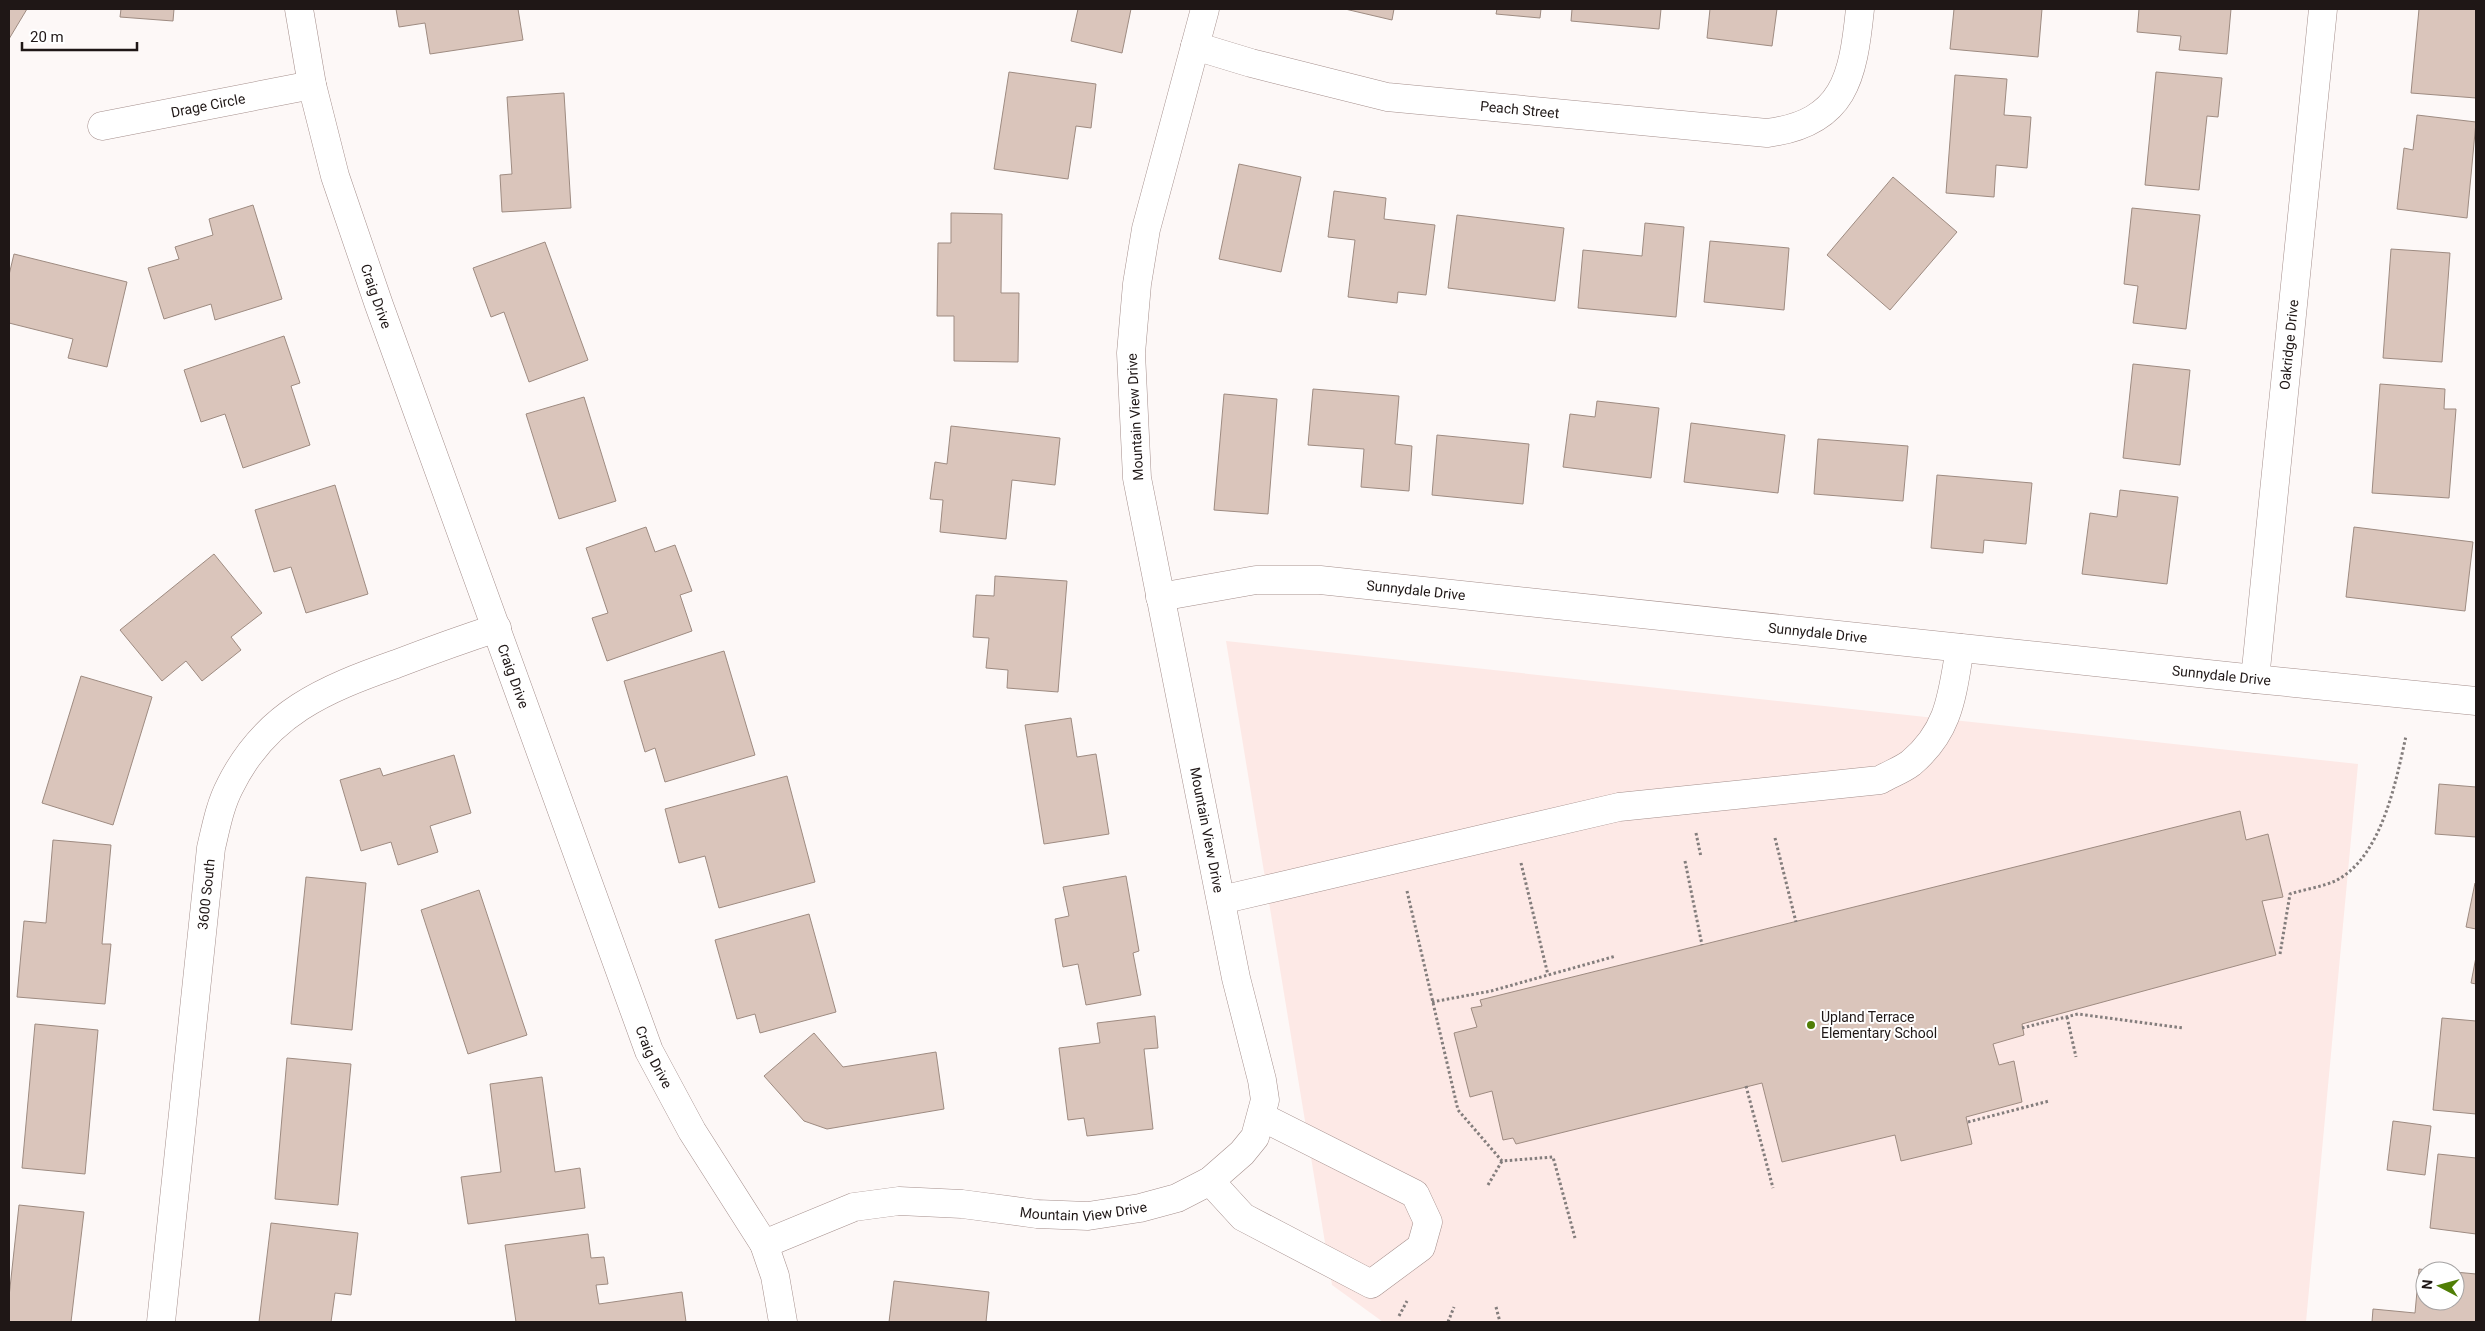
<svg xmlns="http://www.w3.org/2000/svg" width="2485" height="1331" viewBox="0 0 2485 1331" font-family="Roboto,sans-serif">
  <rect width="100%" height="100%" fill="#fdf8f7"/>
  <!-- built -->
  <polygon fill="#fde9e6" points="1226,641 2358,764 2306,1322 1383,1322 1332,1285"/>
  <!-- building -->
  <g fill="#dac5bb" stroke="#9e8b81">
    <polygon points="9,9 27,9 9,39"/>
    <polygon points="121,9 174,9 173,21 120,17"/>
    <polygon points="396,9 518,9 523,40 430,54 425,23 399,27"/>
    <polygon points="1078,9 1131,9 1122,53 1071,41"/>
    <polygon points="1345,9 1394,9 1392,20"/>
    <polygon points="1497,9 1541,9 1540,18 1496,14"/>
    <polygon points="1572,9 1661,9 1659,29 1571,21"/>
    <polygon points="1710,9 1777,9 1772,46 1707,38"/>
    <polygon points="1954,9 2042,9 2038,57 1950,49"/>
    <polygon points="2139,9 2231,9 2227,54 2179,50 2181,36 2137,32"/>
    <polygon points="2419,9 2476,9 2476,98 2411,93"/>
    <polygon points="1009,72 1096,84 1091,128 1076,126 1068,179 994,169"/>
    <polygon points="2156,72 2222,78 2218,117 2207,116 2199,190 2145,185"/>
    <polygon points="1955,75 2007,79 2004,115 2031,117 2027,168 1996,165 1994,197 1946,193"/>
    <polygon points="564,93 571,208 502,212 500,175 512,174 507,97"/>
    <polygon points="2417,115 2476,122 2467,218 2397,209 2404,148 2413,150"/>
    <polygon points="1239,164 1301,177 1281,272 1219,259"/>
    <polygon points="1893,177 1957,232 1890,310 1827,255"/>
    <polygon points="1334,191 1386,198 1384,219 1435,225 1426,295 1398,292 1397,303 1348,297 1355,240 1328,237"/>
    <polygon points="253,205 282,299 215,320 211,304 164,319 148,268 179,259 175,247 213,235 209,219"/>
    <polygon points="2132,208 2200,215 2186,329 2133,323 2138,286 2124,284"/>
    <polygon points="951,213 1002,214 1001,293 1019,293 1018,362 954,361 954,316 937,316 938,243 951,243"/>
    <polygon points="1457,215 1564,228 1555,301 1448,288"/>
    <polygon points="1645,223 1684,227 1676,317 1578,308 1583,250 1642,256"/>
    <polygon points="1710,241 1789,248 1784,310 1704,302"/>
    <polygon points="545,242 588,360 529,382 504,312 491,317 473,268"/>
    <polygon points="2391,249 2450,253 2442,362 2383,358"/>
    <polygon points="14,254 127,282 107,367 68,358 73,339 9,323 9,275"/>
    <polygon points="284,336 300,383 291,386 310,445 243,468 225,414 201,422 184,370"/>
    <polygon points="2133,364 2190,370 2180,465 2123,458"/>
    <polygon points="2380,384 2445,389 2444,409 2456,409 2449,498 2372,493"/>
    <polygon points="1313,389 1399,396 1395,444 1412,446 1409,491 1361,487 1364,449 1308,445"/>
    <polygon points="1224,394 1277,399 1268,514 1214,510"/>
    <polygon points="584,397 616,501 559,519 526,414"/>
    <polygon points="1597,401 1659,408 1651,478 1563,467 1570,414 1595,417"/>
    <polygon points="1691,423 1785,435 1778,493 1684,482"/>
    <polygon points="951,426 1060,438 1055,485 1012,480 1006,539 940,532 943,500 930,499 935,462 947,464"/>
    <polygon points="1437,435 1529,444 1523,504 1432,495"/>
    <polygon points="1818,439 1908,446 1903,501 1814,494"/>
    <polygon points="1937,475 2032,483 2026,544 1984,540 1983,553 1931,548"/>
    <polygon points="335,485 368,594 306,613 291,567 274,572 255,510"/>
    <polygon points="2120,490 2178,497 2167,584 2082,574 2090,513 2117,517"/>
    <polygon points="646,527 655,552 675,545 692,591 680,595 692,631 607,661 592,618 608,613 586,548"/>
    <polygon points="2354,527 2473,542 2465,611 2346,597"/>
    <polygon points="214,554 262,613 231,637 241,650 202,681 186,661 162,681 120,630"/>
    <polygon points="995,576 1067,581 1058,692 1007,688 1008,670 986,668 989,638 973,637 976,595 994,596"/>
    <polygon points="724,651 755,755 665,782 655,748 645,752 624,681"/>
    <polygon points="81,676 152,697 113,825 42,803"/>
    <polygon points="1071,718 1077,757 1096,754 1109,834 1044,844 1025,725"/>
    <polygon points="454,755 471,813 430,826 438,852 398,865 391,842 361,851 340,780 380,768 383,776"/>
    <polygon points="787,776 815,882 719,908 705,856 679,863 665,809"/>
    <polygon points="2439,784 2476,787 2476,837 2435,834"/>
    <polygon points="2240,811 2246,840 2268,834 2283,897 2262,901 2276,955 2022,1024 2024,1035 1993,1044 1999,1065 2014,1061 2022,1102 1966,1117 1972,1144 1901,1161 1895,1135 1782,1162 1762,1083 1516,1144 1513,1138 1503,1140 1492,1091 1470,1097 1454,1033 1477,1027 1471,1008 1482,1006 1480,1000"/>
    <polygon points="53,840 111,845 102,944 111,944 105,1004 17,997 24,921 46,923"/>
    <polygon points="1126,876 1139,951 1133,953 1141,995 1086,1005 1078,964 1063,967 1055,919 1069,916 1063,887"/>
    <polygon points="306,877 366,883 352,1030 291,1024"/>
    <polygon points="2475,883 2476,883 2476,929 2466,927"/>
    <polygon points="479,890 527,1035 468,1054 421,910"/>
    <polygon points="809,914 836,1012 760,1033 755,1014 737,1019 715,940"/>
    <polygon points="2476,957 2476,984 2471,983"/>
    <polygon points="1155,1016 1158,1048 1144,1049 1153,1129 1087,1136 1084,1118 1068,1120 1059,1048 1100,1043 1097,1023"/>
    <polygon points="2442,1018 2476,1021 2476,1114 2433,1110"/>
    <polygon points="35,1024 98,1030 85,1174 22,1168"/>
    <polygon points="814,1033 843,1067 936,1052 944,1109 827,1129 804,1121 764,1076"/>
    <polygon points="287,1058 351,1064 338,1205 275,1199"/>
    <polygon points="542,1077 555,1172 580,1168 585,1208 468,1224 461,1177 501,1172 490,1084"/>
    <polygon points="2393,1121 2431,1126 2425,1175 2387,1170"/>
    <polygon points="2438,1154 2476,1158 2476,1234 2430,1228"/>
    <polygon points="19,1205 84,1212 71,1322 9,1322 9,1297"/>
    <polygon points="271,1223 358,1233 351,1295 335,1293 331,1322 259,1322"/>
    <polygon points="588,1234 591,1258 604,1257 608,1284 596,1285 599,1304 682,1292 686,1322 516,1322 505,1245"/>
    <polygon points="2419,1269 2439,1271 2425,1271 2425,1301 2455,1301 2455,1272 2476,1274 2476,1322 2372,1322 2373,1309 2415,1313"/>
    <polygon points="894,1281 989,1292 986,1322 889,1322"/>
  </g>
  <g fill="none" stroke-linecap="round" stroke-linejoin="round">
    <defs>
      <g id="minor">
        <path id="s1" d="M299,9L312,85L335,176L379,305L649,1051L692,1131L764,1244L775,1276L783,1322"/>
        <path id="s2" d="M1195,46L1251,63L1387,97L1767,133C1845,123 1853,77 1860,9"/>
        <path id="s3" d="M102,126L312,85"/>
        <path id="s4" d="M1160,597L1256,580H1320L2255,679L2476,701"/>
        <path id="s5" d="M2255,679L2323,9"/>
        <path d="M1221,900L1619,807L1880,780C1890,774 1902,770 1911,763C1950,730 1952,695 1960,648"/>
        <polyline points="1210,1181 1243,1217 1371,1284 1421,1247 1428,1222 1415,1194 1262,1117"/>
        <path id="s6" d="M764,1244L854,1207L899,1201L962,1204L1037,1214L1088,1216L1140,1208L1177,1198L1210,1181L1242,1153L1255,1137L1265,1100L1262,1080L1236,978L1137,478L1131,353L1137,284L1146,229L1205,9"/>
        <path id="s7" d="M161,1322L211,848C216,827 220,805 230,786C266,713 325,689 396,664C430,651 463,639 497,628"/>
      </g>
    </defs>
    <!-- minor casing -->
    <use href="#minor" stroke="#a58f8c" stroke-width="29"/>
    <!-- path -->
    <g stroke="#837d7c" stroke-width="3" stroke-dasharray="2.5 2.5" stroke-linecap="butt">
      <polyline points="1696,833 1701,857"/>
      <polyline points="1775,838 1796,922"/>
      <polyline points="1685,861 1702,945"/>
      <polyline points="1521,863 1548,975"/>
      <polyline points="1407,891 1458,1110 1502,1161 1553,1157 1575,1238"/>
      <path d="M2280,954L2290,894C2305,889 2323,887 2337,880C2382,856 2396,781 2406,736"/>
      <polyline points="1432,1002 1491,991 1616,956"/>
      <polyline points="2067,1017 2076,1057"/>
      <polyline points="2022,1028 2078,1014 2183,1028"/>
      <polyline points="1746,1086 1773,1188"/>
      <polyline points="1968,1122 2049,1101"/>
      <polyline points="1488,1185 1502,1161"/>
      <polyline points="1496,1307 1500,1322"/>
      <polyline points="1399,1316 1407,1301"/>
      <polyline points="1448,1322 1454,1307"/>
    </g>
    <!-- minor -->
    <use href="#minor" stroke="#fff" stroke-width="28"/>
  </g>
  <!-- markers -->
  <circle fill="#507e06" stroke="#fff" stroke-width="2" cx="1811" cy="1025" r="5"/>
  <g text-anchor="middle" dominant-baseline="central" stroke-width="4" stroke-linejoin="round" paint-order="stroke">
    <!-- street labels -->
    <g font-size="14" fill="#1f1716" stroke="#fff">
      <text stroke="none"><textPath href="#s3" startOffset="108">Drage Circle</textPath></text>
      <text stroke="none"><textPath href="#s2" startOffset="332">Peach Street</textPath></text>
      <text stroke="none"><textPath href="#s1" startOffset="298">Craig Drive</textPath></text>
      <text stroke="none"><textPath href="#s5" startOffset="336">Oakridge Drive</textPath></text>
      <text transform="translate(1135 417) rotate(-93)">Mountain View Drive</text>
      <text stroke="none"><textPath href="#s4" startOffset="258">Sunnydale Drive</textPath></text>
      <text stroke="none"><textPath href="#s4" startOffset="662">Sunnydale Drive</textPath></text>
      <text stroke="none"><textPath href="#s4" startOffset="1068">Sunnydale Drive</textPath></text>
      <text stroke="none"><textPath href="#s1" startOffset="702">Craig Drive</textPath></text>
      <text transform="translate(1207 830) rotate(79)">Mountain View Drive</text>
      <text stroke="none"><textPath href="#s7" startOffset="430">3600 South</textPath></text>
      <text stroke="none"><textPath href="#s1" startOffset="1108">Craig Drive</textPath></text>
      <text stroke="none"><textPath href="#s6" startOffset="328">Mountain View Drive</textPath></text>
    </g>
    <!-- poi labels -->
    <g font-size="14" fill="#1f1716" stroke="#fff" text-anchor="start">
      <text x="1821" y="1017">Upland Terrace<tspan x="1821" dy="16">Elementary School</tspan></text>
    </g>
  </g>
  <!-- border -->
  <rect width="2485" height="1331" fill="none" stroke="#1f1716" stroke-width="20"/>
  <!-- north arrow -->
  <g transform="translate(2440 1286) rotate(276)"><circle r="24" fill="#ffffff" stroke="#a5a2a2"/>
  <path d="M0-4L9 19L0 12L-9 19Z" fill="#507e06"/>
  <text y="-8" font-size="14" font-weight="bold" text-anchor="middle" fill="#1f1716">N</text>
  </g>
  <!-- scale -->
  <path d="M22 42v8h115v-8" fill="none" stroke="#1f1716" stroke-width="2.5"/>
  <text x="30" y="42" font-size="15" fill="#1f1716" stroke="#ffffff" stroke-width="4" paint-order="stroke">20 m</text>
</svg>
